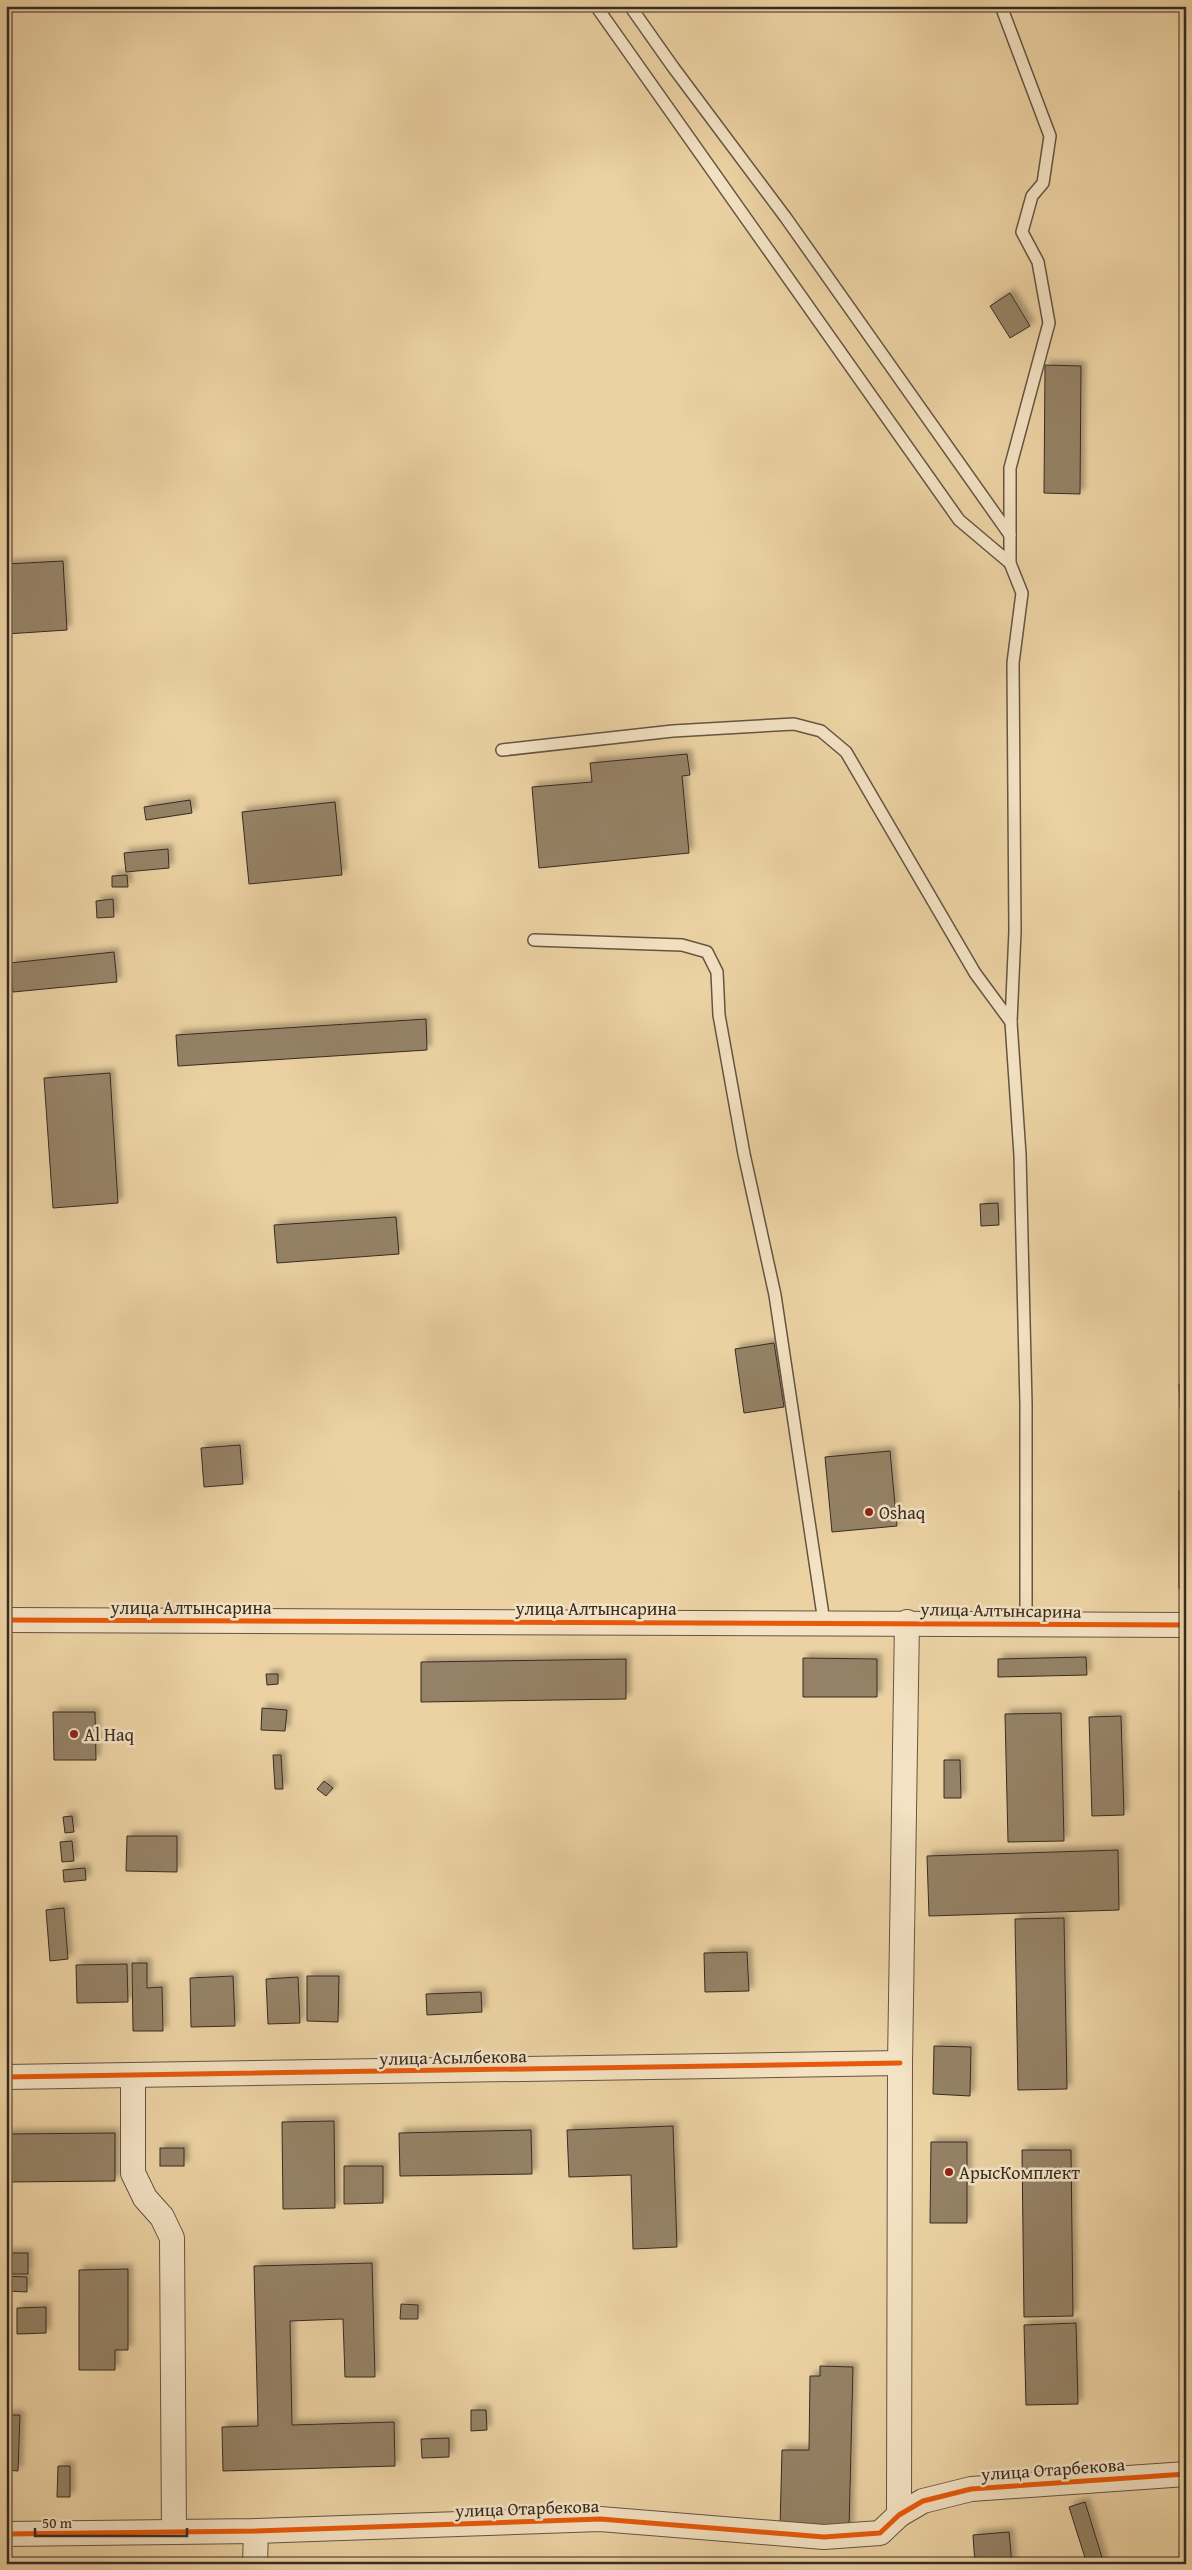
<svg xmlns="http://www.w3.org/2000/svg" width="1192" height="2570" viewBox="0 0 1192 2570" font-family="'Gentium Book Plus',serif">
  <defs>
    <filter id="shadow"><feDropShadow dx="4.5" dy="-4.5" stdDeviation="2.5" flood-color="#0004"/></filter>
  </defs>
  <rect width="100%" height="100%" fill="#ecd2a3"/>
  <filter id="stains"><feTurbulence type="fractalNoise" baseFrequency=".004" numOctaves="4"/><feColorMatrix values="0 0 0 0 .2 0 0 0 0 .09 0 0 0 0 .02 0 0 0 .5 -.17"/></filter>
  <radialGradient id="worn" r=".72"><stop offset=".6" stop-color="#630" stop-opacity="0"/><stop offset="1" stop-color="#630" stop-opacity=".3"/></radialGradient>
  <!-- building -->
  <g fill="#958266" stroke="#362b23" filter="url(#shadow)">
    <polygon points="1010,293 1030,326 1010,338 990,306"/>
    <polygon points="1045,365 1081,366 1080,494 1044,493"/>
    <polygon points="63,561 67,630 6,634 6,564"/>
    <polygon points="687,754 690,775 682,776 689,853 539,868 532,787 592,782 590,763"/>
    <polygon points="190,800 192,813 146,820 144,807"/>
    <polygon points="335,802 342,875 249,884 242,812"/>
    <polygon points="168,849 169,868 126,872 124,853"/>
    <polygon points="127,875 128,887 112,887 112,876"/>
    <polygon points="113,899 114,917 97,918 96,901"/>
    <polygon points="114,952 117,982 13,992 10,963"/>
    <polygon points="426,1019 427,1050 178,1066 176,1035"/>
    <polygon points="110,1073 118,1203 53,1208 44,1078"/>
    <polygon points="998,1203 999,1225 981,1226 980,1204"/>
    <polygon points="396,1217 399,1254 277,1263 274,1225"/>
    <polygon points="774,1343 784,1407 744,1413 735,1349"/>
    <polygon points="1186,1383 1186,1409 1180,1409 1179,1384"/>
    <polygon points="240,1445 243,1484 204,1487 201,1448"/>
    <polygon points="890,1451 897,1526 832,1532 825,1457"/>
    <rect x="1179" y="1491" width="7" height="97"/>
    <polygon points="1086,1657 1087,1675 998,1677 998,1659"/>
    <polygon points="803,1658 877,1659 877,1697 803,1697"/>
    <polygon points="626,1659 626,1699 421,1702 421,1662"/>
    <polygon points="266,1674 278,1674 278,1684 267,1685"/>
    <polygon points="262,1708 287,1710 285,1731 261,1730"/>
    <polygon points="53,1712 95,1712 96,1760 54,1760"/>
    <polygon points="1061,1713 1064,1841 1008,1842 1005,1714"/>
    <polygon points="1121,1716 1124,1815 1092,1816 1089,1717"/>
    <polygon points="273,1755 281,1755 283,1789 275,1789"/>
    <polygon points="944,1760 960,1760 961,1798 944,1798"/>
    <polygon points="324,1781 333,1788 326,1796 317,1789"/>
    <polygon points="72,1816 74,1832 65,1833 63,1817"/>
    <polygon points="127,1836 177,1836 177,1872 126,1871"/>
    <polygon points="72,1841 74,1861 62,1862 60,1842"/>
    <polygon points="1118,1850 1119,1910 929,1916 927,1856"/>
    <polygon points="85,1868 86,1880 64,1882 63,1870"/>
    <polygon points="64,1908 68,1959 50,1961 46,1910"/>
    <polygon points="1064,1918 1067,2089 1018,2090 1015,1919"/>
    <polygon points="747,1952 749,1991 705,1992 704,1953"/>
    <polygon points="132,1963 147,1963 147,1988 162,1987 163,2031 133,2031"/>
    <polygon points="127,1964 128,2002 77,2003 76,1965"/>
    <polygon points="233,1976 235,2026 191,2027 190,1978"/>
    <polygon points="307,1976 339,1976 338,2022 307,2021"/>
    <polygon points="298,1977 300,2023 268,2024 266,1979"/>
    <polygon points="481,1992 482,2012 427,2015 426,1994"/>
    <polygon points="934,2046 971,2047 970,2096 933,2094"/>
    <polygon points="334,2121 335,2208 283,2209 282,2122"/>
    <polygon points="673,2126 677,2247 633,2249 631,2175 569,2177 567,2130"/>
    <polygon points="531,2130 532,2174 400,2176 399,2133"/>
    <polygon points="115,2133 115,2181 6,2182 6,2134"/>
    <polygon points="931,2142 967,2142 967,2223 930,2223"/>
    <rect x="160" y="2148" width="24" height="18"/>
    <polygon points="1022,2150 1071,2150 1073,2316 1024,2317"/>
    <polygon points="344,2166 383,2166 383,2203 344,2204"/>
    <rect x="6" y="2253" width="22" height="21"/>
    <polygon points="372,2263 375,2377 345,2377 343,2319 290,2321 292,2425 394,2422 395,2466 223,2471 222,2427 258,2426 254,2266"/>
    <polygon points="128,2269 128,2350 115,2350 115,2370 79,2370 79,2270"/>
    <polygon points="6,2276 27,2277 27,2292 6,2291"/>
    <polygon points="401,2304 418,2305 418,2319 400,2319"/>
    <polygon points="46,2307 46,2333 17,2334 17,2308"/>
    <polygon points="1076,2323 1078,2404 1026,2405 1024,2325"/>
    <polygon points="820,2366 853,2367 849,2529 780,2528 782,2450 809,2450 810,2376 820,2376"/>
    <polygon points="471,2410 486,2410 487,2430 471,2431"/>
    <polygon points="6,2415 20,2415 18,2471 6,2470"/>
    <polygon points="449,2438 449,2457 422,2458 421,2439"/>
    <polygon points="58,2466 70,2466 70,2497 57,2497"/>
    <polygon points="1085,2502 1104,2564 1087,2564 1069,2507"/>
    <polygon points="1009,2532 1012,2564 975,2564 973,2535"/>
  </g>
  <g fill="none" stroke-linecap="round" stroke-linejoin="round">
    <defs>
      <g id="lane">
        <polyline points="596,6 959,520 1010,563"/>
        <polyline points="630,6 673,67 786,218 1010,535"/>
        <polyline points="1001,6 1050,136 1043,183 1032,196 1022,232 1038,262 1049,323 1010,468 1010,563 1022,593 1013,663 1015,931 1011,1022 1020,1155 1026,1404 1026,1624"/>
        <polyline points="502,750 673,731 794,724 821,731 846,752 975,973 1011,1022"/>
        <polyline points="534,940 682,945 707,952 717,972 719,1015 744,1154 775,1295 824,1622"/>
      </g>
      <g id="street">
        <polyline points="6,1620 1186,1625"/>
        <polyline points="133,2076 133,2173 145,2198 162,2217 172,2238 174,2532"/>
        <polyline points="6,2077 900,2063"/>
        <polyline points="899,2515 900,2063 907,1622"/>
        <polyline points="6,2534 256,2531 600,2519 824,2537 880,2533 899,2515 923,2501 971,2489 1186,2474"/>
        <polyline points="255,2564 256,2531"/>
      </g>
    </defs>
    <!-- lane casing -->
    <use href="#lane" stroke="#645543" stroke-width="14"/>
    <!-- street casing -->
    <use href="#street" stroke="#645543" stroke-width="26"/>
    <!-- lane -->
    <use href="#lane" stroke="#f3e2c3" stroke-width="11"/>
    <!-- street -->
    <use href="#street" stroke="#f3e2c3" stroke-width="24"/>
    <defs>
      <g id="cycleway">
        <polyline points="6,1620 1186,1625"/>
        <polyline points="6,2077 900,2063"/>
        <polyline points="6,2534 256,2531 600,2519 824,2537 880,2533 899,2515 923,2501 971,2489 1186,2474"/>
      </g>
    </defs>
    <!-- cycleway casing -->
    <use href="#cycleway" stroke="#f3e2c3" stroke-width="8"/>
    <!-- cycleway -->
    <use href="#cycleway" stroke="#e8590c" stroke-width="5"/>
  </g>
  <!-- markers -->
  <g fill="#8f2418" stroke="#f3e2c3" stroke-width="2">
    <circle cx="869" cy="1512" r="5"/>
    <circle cx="74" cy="1734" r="5"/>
    <circle cx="949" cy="2172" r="5"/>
  </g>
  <g text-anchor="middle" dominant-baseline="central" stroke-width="5" stroke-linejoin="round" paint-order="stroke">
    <!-- poi labels -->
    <g font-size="18" fill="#362b23" stroke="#f3e2c3" text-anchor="start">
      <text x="879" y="1512">Oshaq</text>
      <text x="84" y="1734">Al Haq</text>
      <text x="959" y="2172">АрысКомплект</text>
    </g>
    <!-- street labels -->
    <g font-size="18" fill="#362b23" stroke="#f3e2c3">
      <text x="191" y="1607">улица Алтынсарина</text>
      <text x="596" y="1608">улица Алтынсарина</text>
      <text transform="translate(1001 1610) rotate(1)">улица Алтынсарина</text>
      <text transform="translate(453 2057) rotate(-1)">улица Асылбекова</text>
      <text transform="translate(1053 2469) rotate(-4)">улица Отарбекова</text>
      <text transform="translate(527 2508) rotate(-2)">улица Отарбекова</text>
    </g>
  </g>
  <!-- margin -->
  <rect width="1192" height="2570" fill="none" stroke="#ecd2a3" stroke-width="25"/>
  <rect x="8" y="8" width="1177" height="2555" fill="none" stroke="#362b23" stroke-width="2.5"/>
  <rect x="12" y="12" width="1167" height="2545" fill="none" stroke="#362b23"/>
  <!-- scale -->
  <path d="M35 2528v8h152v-8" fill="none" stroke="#362b23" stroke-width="2.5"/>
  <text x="42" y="2528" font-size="15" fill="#362b23" stroke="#f3e2c3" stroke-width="4" paint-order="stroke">50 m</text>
  <rect width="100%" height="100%" filter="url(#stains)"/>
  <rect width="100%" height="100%" fill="url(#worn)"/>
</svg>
